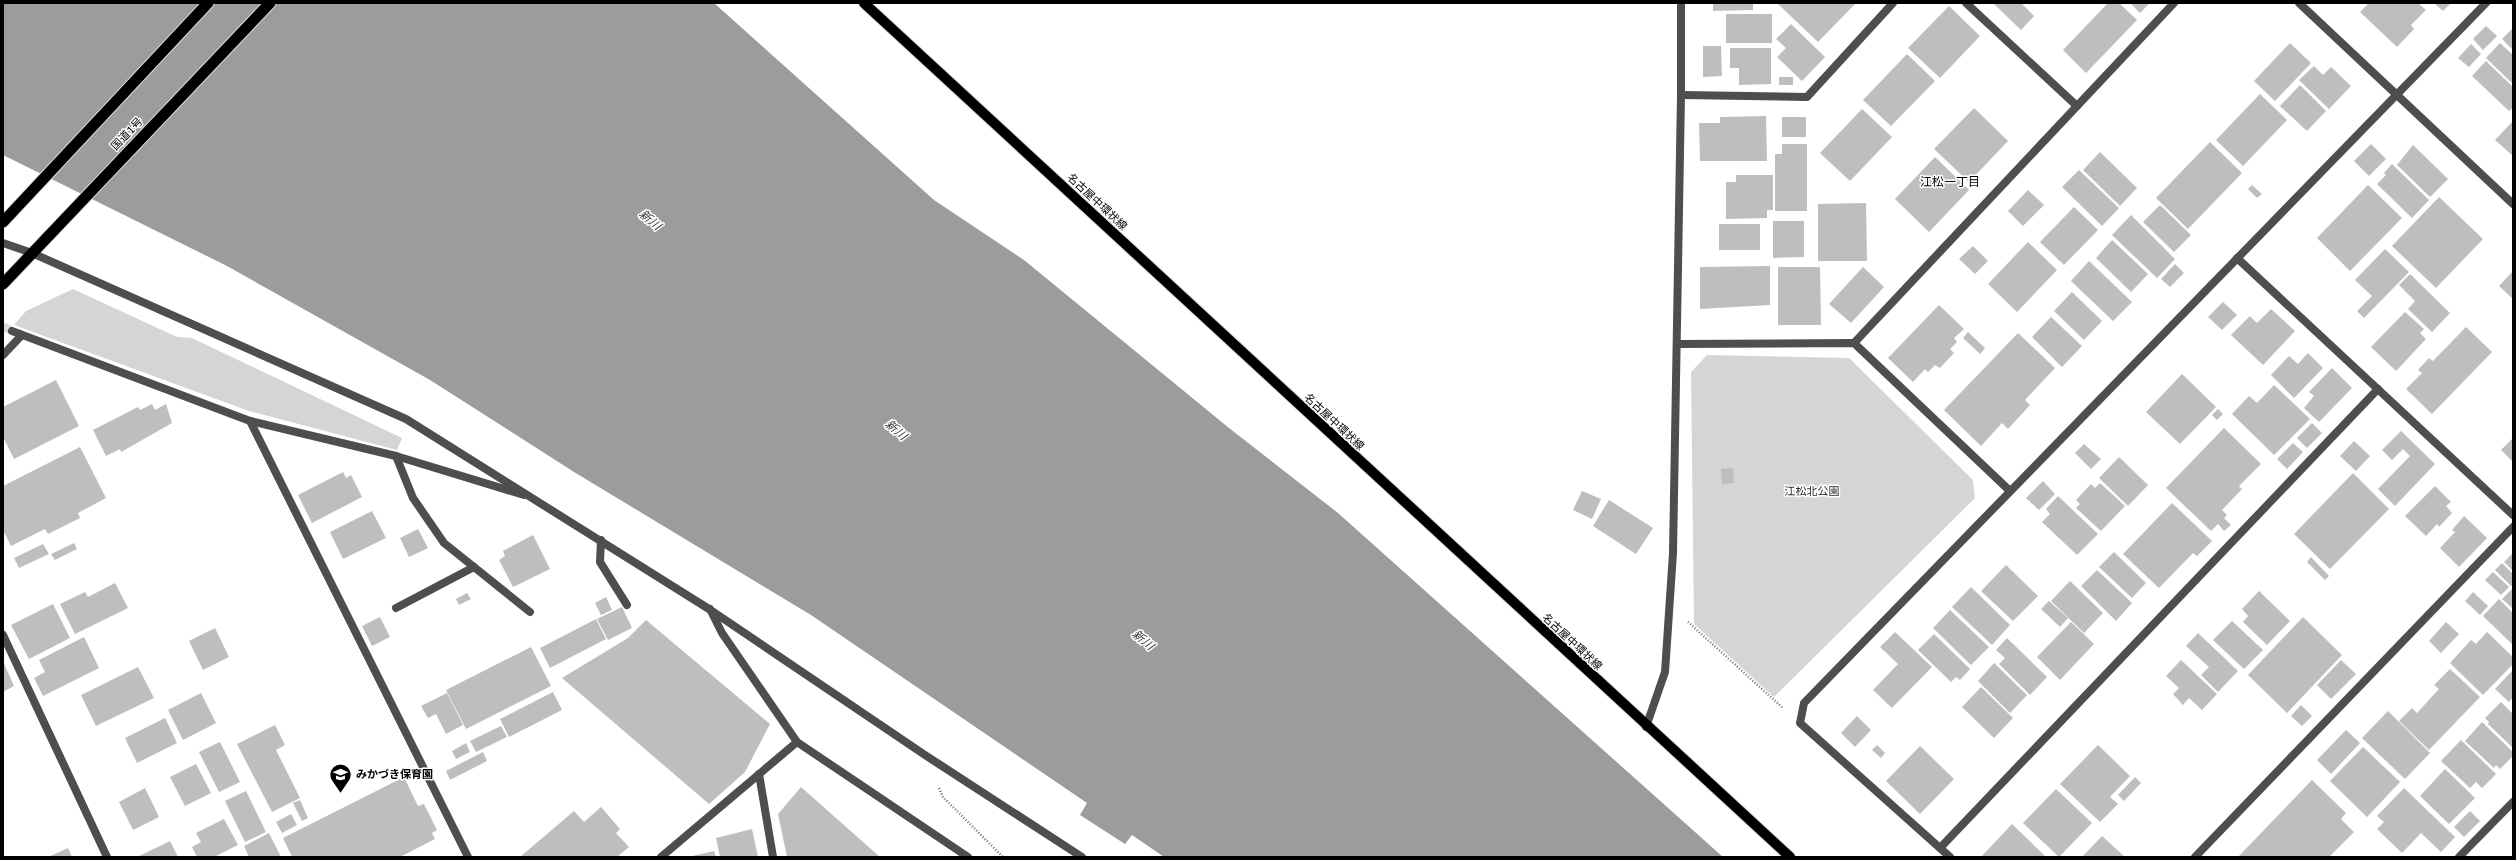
<svg xmlns="http://www.w3.org/2000/svg" width="2516" height="860" viewBox="0 0 2516 860" font-family="'Varela Round','Noto Sans JP',sans-serif">
  <rect width="100%" height="100%" fill="#fff"/>
  <!-- green -->
  <g fill="#d5d5d5">
    <polygon points="73,289 177,337 192,338 402,438 397,450 249,411 14,325 26,311"/>
    <polygon points="1707,355 1849,358 1973,480 1975,498 1774,697 1694,624 1691,372"/>
  </g>
  <!-- water -->
  <polygon fill="#9c9c9c" points="3,3 714,3 934,200 1024,260 1229,428 1338,513 1723,857 1164,857 1132,835 1125,844 1080,815 1087,803 811,615 574,472 430,380 227,266 3,155"/>
  <!-- building -->
  <g fill="#bebebe">
    <polygon points="1713,3 1753,3 1753,10 1713,11"/>
    <polygon points="1779,3 1856,3 1818,42 1778,4"/>
    <polygon points="1993,3 2021,3 2034,16 2021,30"/>
    <polygon points="2108,3 2119,3 2137,20 2086,73 2063,50"/>
    <polygon points="2130,3 2150,3 2140,13"/>
    <polygon points="2369,3 2418,3 2426,10 2411,25 2414,29 2397,47 2360,12"/>
    <polygon points="2434,3 2451,3 2443,11"/>
    <polygon points="1949,6 1980,36 1940,78 1908,48"/>
    <rect x="1726" y="14" width="46" height="29"/>
    <polygon points="1791,24 1825,57 1802,81 1777,57 1786,48 1776,39"/>
    <polygon points="2486,26 2497,36 2483,50 2473,39"/>
    <polygon points="2513,28 2513,50 2502,39"/>
    <polygon points="2290,43 2311,63 2275,101 2254,81"/>
    <polygon points="2500,43 2513,55 2513,84 2486,58"/>
    <polygon points="2471,44 2481,54 2469,67 2458,58"/>
    <polygon points="1703,46 1721,46 1722,76 1703,77"/>
    <polygon points="1730,48 1771,48 1771,84 1739,85 1739,68 1730,68"/>
    <polygon points="1907,54 1935,81 1891,126 1863,100"/>
    <polygon points="2486,61 2513,87 2513,108 2509,111 2472,76"/>
    <polygon points="2314,66 2323,75 2331,67 2351,86 2329,109 2299,80"/>
    <rect x="1779" y="77" width="14" height="8"/>
    <polygon points="2300,85 2326,111 2307,131 2280,106"/>
    <polygon points="2260,94 2287,120 2243,166 2216,140"/>
    <polygon points="1974,108 2008,141 1969,182 1934,149"/>
    <polygon points="1862,109 1892,137 1850,181 1820,153"/>
    <polygon points="1766,116 1767,161 1700,161 1699,123 1720,123 1720,132 1720,117"/>
    <rect x="1782" y="117" width="24" height="20"/>
    <polygon points="2513,121 2513,156 2495,140"/>
    <polygon points="2210,142 2242,173 2188,229 2156,198"/>
    <polygon points="1782,144 1807,144 1807,211 1775,211 1775,154 1782,154"/>
    <polygon points="2371,144 2386,159 2369,176 2354,161"/>
    <polygon points="2413,145 2448,179 2430,197 2397,165"/>
    <polygon points="2100,152 2137,188 2120,206 2083,170"/>
    <polygon points="1935,157 1969,190 1929,232 1895,199"/>
    <polygon points="2392,164 2429,200 2412,218 2377,184 2386,175 2384,173"/>
    <polygon points="2079,170 2119,208 2102,226 2062,187"/>
    <polygon points="1736,175 1773,175 1773,210 1767,210 1767,218 1726,219 1726,182 1736,182"/>
    <polygon points="2252,185 2262,194 2257,198 2248,189"/>
    <polygon points="2368,185 2402,218 2350,271 2317,238"/>
    <polygon points="2028,190 2044,205 2023,226 2008,211"/>
    <polygon points="2439,197 2483,239 2436,288 2392,246"/>
    <polygon points="1866,203 1867,261 1818,261 1818,204"/>
    <polygon points="2160,205 2191,235 2174,252 2143,222"/>
    <polygon points="2074,207 2098,230 2064,265 2040,242"/>
    <polygon points="2131,215 2175,259 2157,278 2112,235"/>
    <polygon points="1773,221 1804,221 1804,257 1773,258"/>
    <rect x="1719" y="224" width="41" height="26"/>
    <polygon points="2112,240 2148,274 2131,292 2096,258"/>
    <polygon points="2028,242 2057,270 2017,312 1988,284"/>
    <polygon points="1973,246 1988,261 1975,274 1959,259"/>
    <polygon points="2385,249 2409,272 2364,318 2357,311 2372,296 2355,280"/>
    <polygon points="2089,261 2132,302 2113,321 2071,281"/>
    <polygon points="2175,264 2184,273 2170,287 2161,279"/>
    <polygon points="1770,266 1770,305 1700,309 1700,267"/>
    <polygon points="1778,267 1820,267 1821,325 1778,325"/>
    <polygon points="1863,267 1884,287 1851,323 1829,304"/>
    <polygon points="2513,271 2513,299 2499,286"/>
    <polygon points="2410,274 2450,313 2432,332 2408,309 2415,301 2399,285"/>
    <polygon points="2072,292 2102,321 2084,340 2054,311"/>
    <polygon points="2223,302 2237,315 2222,330 2208,317"/>
    <polygon points="1939,305 1964,329 1954,338 1957,342 1950,349 1954,353 1940,368 1935,365 1928,372 1925,369 1913,382 1888,358"/>
    <polygon points="2271,309 2295,331 2263,365 2231,335 2250,316 2257,323"/>
    <polygon points="2405,312 2424,329 2420,333 2426,339 2396,371 2371,347"/>
    <polygon points="2051,317 2082,346 2062,367 2032,337"/>
    <polygon points="2466,327 2492,352 2432,414 2406,389 2422,373 2418,370 2429,358 2433,361"/>
    <polygon points="1968,332 1985,348 1980,354 1963,338"/>
    <polygon points="2018,333 2055,368 2025,400 2030,405 2008,429 2002,423 1981,446 1944,410"/>
    <polygon points="2308,353 2323,368 2294,398 2271,375 2289,356 2298,364"/>
    <polygon points="2332,368 2352,388 2319,422 2304,408 2314,396 2309,392"/>
    <polygon points="2182,374 2216,407 2180,444 2146,412"/>
    <polygon points="56,380 79,426 14,459 3,437 3,407"/>
    <polygon points="2274,385 2310,419 2274,455 2232,414 2249,396 2257,403"/>
    <polygon points="152,404 155,410 166,404 172,423 121,452 120,449 106,456 93,430 138,407 140,410"/>
    <polygon points="2218,409 2223,414 2217,420 2212,415"/>
    <polygon points="2312,423 2322,433 2307,448 2297,438"/>
    <polygon points="2224,428 2261,464 2239,486 2242,489 2222,510 2227,515 2224,518 2231,525 2224,531 2218,524 2211,531 2166,488"/>
    <polygon points="2401,431 2435,464 2395,506 2378,489 2410,456 2403,449 2392,460 2382,450"/>
    <polygon points="2513,438 2513,462 2501,450"/>
    <polygon points="2354,441 2370,456 2356,471 2340,456"/>
    <polygon points="2293,443 2303,452 2287,469 2277,459"/>
    <polygon points="2084,444 2101,459 2091,469 2075,453"/>
    <polygon points="80,447 106,498 78,513 80,518 48,534 45,529 11,546 3,530 3,486"/>
    <polygon points="2119,457 2148,485 2128,506 2099,478"/>
    <polygon points="1733,468 1734,483 1722,484 1721,469"/>
    <polygon points="343,472 346,478 351,475 362,497 312,523 298,495"/>
    <polygon points="2353,473 2389,509 2330,569 2294,534"/>
    <polygon points="2043,481 2055,494 2039,510 2026,498"/>
    <polygon points="2100,483 2125,506 2101,531 2076,508 2080,504 2076,500 2091,484 2095,488"/>
    <polygon points="2435,486 2451,502 2446,506 2452,513 2439,527 2437,524 2426,536 2405,516"/>
    <polygon points="1582,491 1601,499 1592,519 1573,510"/>
    <polygon points="2058,496 2098,534 2077,555 2042,522 2050,514 2046,509"/>
    <polygon points="1609,500 1653,528 1636,554 1593,526"/>
    <polygon points="2172,503 2212,541 2197,556 2193,553 2159,588 2123,554"/>
    <polygon points="372,511 386,538 343,559 330,532"/>
    <polygon points="2464,516 2487,538 2459,567 2440,548 2455,532 2452,530"/>
    <polygon points="418,529 428,548 409,557 400,538"/>
    <polygon points="533,535 550,569 513,587 499,560 505,556 503,551"/>
    <polygon points="74,543 77,549 55,560 51,554"/>
    <polygon points="43,544 49,554 19,568 14,558"/>
    <polygon points="2114,552 2146,583 2132,598 2099,567"/>
    <polygon points="2512,554 2513,555 2513,571 2504,562"/>
    <polygon points="2311,557 2329,576 2325,580 2307,562"/>
    <polygon points="2502,563 2513,574 2513,584 2511,586 2495,570"/>
    <polygon points="2006,565 2038,596 2013,621 1981,591"/>
    <polygon points="2097,570 2132,603 2116,621 2081,586"/>
    <polygon points="2493,572 2509,587 2501,595 2485,580"/>
    <polygon points="2070,581 2103,613 2084,633 2051,601"/>
    <polygon points="115,583 128,608 75,634 60,604 85,592 88,597"/>
    <polygon points="1971,587 2010,625 1992,645 1952,607"/>
    <polygon points="2513,588 2513,609 2502,599"/>
    <polygon points="2259,591 2290,621 2267,645 2243,622 2248,616 2242,609"/>
    <polygon points="2473,592 2488,606 2480,615 2465,601"/>
    <polygon points="467,593 471,599 459,605 456,599"/>
    <polygon points="606,597 612,610 601,615 595,603"/>
    <polygon points="2499,599 2513,613 2513,645 2483,616"/>
    <polygon points="2049,601 2068,618 2060,627 2041,609"/>
    <polygon points="53,604 70,638 29,659 11,625"/>
    <polygon points="622,607 632,628 608,640 597,619"/>
    <polygon points="1950,610 1989,647 1971,665 1933,628"/>
    <polygon points="380,617 390,637 372,646 362,626"/>
    <polygon points="2303,617 2342,655 2287,713 2248,675"/>
    <polygon points="596,619 606,639 550,668 540,648"/>
    <polygon points="646,620 770,724 745,772 709,804 562,678 628,638"/>
    <polygon points="2232,621 2263,650 2244,669 2213,640"/>
    <polygon points="2071,622 2094,644 2060,680 2037,657"/>
    <polygon points="2446,622 2459,634 2441,653 2429,641"/>
    <polygon points="215,628 229,657 203,670 189,641"/>
    <polygon points="1895,632 1932,667 1892,708 1873,690 1898,664 1880,647"/>
    <polygon points="2487,632 2513,657 2513,664 2483,695 2450,663 2471,640 2476,644"/>
    <polygon points="2198,633 2238,671 2218,692 2201,675 2209,667 2186,646"/>
    <polygon points="1934,634 1970,669 1960,680 1956,677 1951,682 1918,650"/>
    <polygon points="84,637 99,668 43,696 34,678 45,672 39,660"/>
    <polygon points="2007,638 2047,677 2030,695 1999,664 2005,658 1996,650"/>
    <polygon points="531,647 551,686 466,729 446,690"/>
    <polygon points="2181,660 2217,694 2202,710 2189,698 2183,705 2173,694 2179,688 2166,676"/>
    <polygon points="2341,660 2356,674 2331,699 2317,685"/>
    <polygon points="3,661 14,686 3,692"/>
    <polygon points="1994,663 2027,695 2010,713 1978,681"/>
    <polygon points="138,667 154,698 96,726 81,695"/>
    <polygon points="2450,669 2480,697 2429,750 2399,721 2412,708 2417,713 2439,689 2434,685"/>
    <polygon points="2513,670 2513,697 2509,702 2495,689"/>
    <polygon points="1981,687 2013,718 1994,738 1962,707"/>
    <polygon points="553,692 562,710 509,737 500,719"/>
    <polygon points="201,693 216,723 183,740 168,710"/>
    <polygon points="447,693 463,725 446,734 436,714 428,718 421,706"/>
    <polygon points="2501,702 2513,714 2513,748 2488,724 2489,722 2485,718"/>
    <polygon points="2301,705 2312,716 2302,726 2291,716"/>
    <polygon points="2388,711 2430,753 2405,779 2362,738"/>
    <polygon points="1857,716 1871,730 1855,747 1841,733"/>
    <polygon points="165,718 177,743 137,763 125,738"/>
    <polygon points="2482,722 2513,752 2513,756 2500,769 2496,765 2494,768 2465,741"/>
    <polygon points="275,725 285,745 276,750 300,798 272,812 237,744"/>
    <polygon points="501,726 507,737 476,752 470,741"/>
    <polygon points="2346,730 2360,743 2331,774 2317,760"/>
    <polygon points="2461,740 2496,774 2482,788 2476,782 2470,788 2441,761"/>
    <polygon points="220,742 240,782 219,792 199,752"/>
    <polygon points="466,743 470,752 456,759 452,751"/>
    <polygon points="1877,745 1885,753 1881,758 1872,750"/>
    <polygon points="2098,745 2130,776 2110,797 2118,804 2100,822 2060,784"/>
    <polygon points="1920,746 1954,779 1920,814 1886,781"/>
    <polygon points="2363,747 2400,782 2367,817 2330,781"/>
    <polygon points="483,752 487,761 450,780 446,771"/>
    <polygon points="196,764 211,793 185,806 170,777"/>
    <polygon points="2445,769 2475,798 2449,824 2420,796"/>
    <polygon points="404,777 418,806 424,804 437,830 432,833 435,839 400,857 292,857 283,838"/>
    <polygon points="2135,777 2141,783 2124,801 2118,795"/>
    <polygon points="2312,780 2346,813 2341,819 2354,832 2329,857 2238,857"/>
    <polygon points="801,787 880,857 787,857 778,814"/>
    <polygon points="145,788 159,817 133,830 119,802"/>
    <polygon points="2404,788 2455,837 2441,852 2421,833 2402,853 2377,829 2384,822 2377,816"/>
    <polygon points="2056,789 2092,823 2059,857 2023,823"/>
    <polygon points="246,791 266,832 245,842 225,801"/>
    <polygon points="300,800 308,818 302,821 293,803"/>
    <polygon points="601,807 620,829 616,833 629,847 617,857 520,857 574,811 584,822"/>
    <polygon points="2470,811 2480,821 2464,837 2454,827"/>
    <polygon points="291,814 297,825 282,833 276,822"/>
    <polygon points="224,819 238,845 214,857 197,857 192,847 201,842 196,833"/>
    <polygon points="2012,824 2046,857 1981,857"/>
    <polygon points="752,829 758,857 720,857 716,838"/>
    <polygon points="269,833 281,857 249,857 244,846"/>
    <polygon points="2102,836 2125,857 2082,857"/>
    <polygon points="170,841 178,857 137,857"/>
    <polygon points="68,848 72,857 48,857"/>
    <polygon points="714,851 716,857 692,857 692,856"/>
  </g>
  <g fill="none" stroke-linecap="round" stroke-linejoin="round">
    <!-- minor-tunnel -->
    <polyline stroke="#d9d9d9" stroke-width="8" stroke-dasharray="8 4" stroke-linecap="butt" points="3,326 12,331"/>
    <defs>
      <polyline id="primary" points="864,3 1790,857"/>
      <g id="trunk">
        <polyline points="3,222 208,3"/>
        <polyline points="3,284 270,3"/>
      </g>
    </defs>
    <!-- primary casing -->
    <use href="#primary" stroke="#dbdbdb" stroke-width="12"/>
    <!-- trunk casing -->
    <use href="#trunk" stroke="#dbdbdb" stroke-width="13"/>
    <!-- path -->
    <g stroke="#707070" stroke-width="2.5" stroke-dasharray="1 2" stroke-linecap="butt">
      <polyline points="1688,622 1783,708"/>
      <polyline points="939,788 943,797 1003,857"/>
    </g>
    <!-- service -->
    <g stroke="#4e4e4e" stroke-width="8">
      <polyline points="396,456 413,498 444,543 530,612"/>
      <polyline points="601,540 600,562 627,605"/>
      <polyline points="396,608 474,567"/>
    </g>
    <!-- minor -->
    <g stroke="#4e4e4e" stroke-width="8">
      <polyline points="1966,3 2077,106"/>
      <polyline points="2299,3 2513,204"/>
      <polyline points="1681,95 1807,97 1893,3"/>
      <polyline points="3,243 32,253 406,419 709,609 925,755 1082,857"/>
      <polyline points="2237,258 2513,515"/>
      <polyline points="12,331 250,421 396,456 524,495"/>
      <polyline points="1854,343 2174,3"/>
      <polyline points="1677,344 1854,343 2010,491"/>
      <polyline points="3,355 21,336"/>
      <polyline points="250,421 468,857"/>
      <polyline points="710,609 722,633 797,742"/>
      <polyline points="3,635 107,857"/>
      <polyline points="1646,727 1665,672 1673,553 1681,95 1681,3"/>
      <polyline points="759,774 773,857"/>
      <polyline points="1940,848 2378,389"/>
      <polyline points="661,857 797,742 968,857"/>
      <polyline points="1950,857 1800,723 1804,703 2486,3"/>
      <polyline points="2195,857 2513,527"/>
      <polyline points="2459,857 2513,802"/>
    </g>
    <!-- primary -->
    <use href="#primary" stroke="#000" stroke-width="10"/>
    <!-- trunk -->
    <use href="#trunk" stroke="#000" stroke-width="11"/>
  </g>
  <!-- icons -->
  <defs>
    <symbol id="school-pin" viewBox="-11 -11 22 30"><path d="M0 17L-7.5 6A9.5 9.5 0 1 1 7.5 6Z" fill="#000" stroke="#fff"/><path d="M0-5L7-2L0 1L-7-2ZM-4 1L0 2.5L4 1V4Q0 6-4 4Z" fill="#fff"/></symbol>
  </defs>
  <g fill-rule="evenodd">
    <use href="#school-pin" x="328" y="762" width="25" height="34"/>
  </g>
  <g text-anchor="middle" dominant-baseline="central" stroke-width="3" stroke-linejoin="round" paint-order="stroke">
    <!-- street labels -->
    <g font-size="11" fill="#000" stroke="#fff">
      <text transform="translate(127 134) rotate(-46)">国道1号</text>
      <text transform="translate(1097 202) rotate(43)">名古屋中環状線</text>
      <text transform="translate(1334 422) rotate(43)">名古屋中環状線</text>
      <text transform="translate(1572 642) rotate(43)">名古屋中環状線</text>
    </g>
    <!-- park labels -->
    <g font-size="11" fill="#2c2c2c" stroke="#fff">
      <text x="1812" y="491">江松北公園</text>
    </g>
    <!-- poi labels -->
    <g font-size="11" font-weight="bold" fill="#000" stroke="#fff" text-anchor="start">
      <text x="356" y="774">みかづき保育園</text>
    </g>
    <!-- neighbourhood labels -->
    <g font-size="12" fill="#000" stroke="#fff">
      <text x="1950" y="182">江松一丁目</text>
    </g>
    <!-- water labels -->
    <g font-size="12" font-style="italic" fill="#3d3d3d" stroke="#fff">
      <text transform="translate(650 220) rotate(40)">新川</text>
      <text transform="translate(896 430) rotate(40)">新川</text>
      <text transform="translate(1143 640) rotate(40)">新川</text>
    </g>
  </g>
  <!-- border -->
  <rect width="2516" height="860" fill="none" stroke="#000000" stroke-width="8"/>
</svg>
